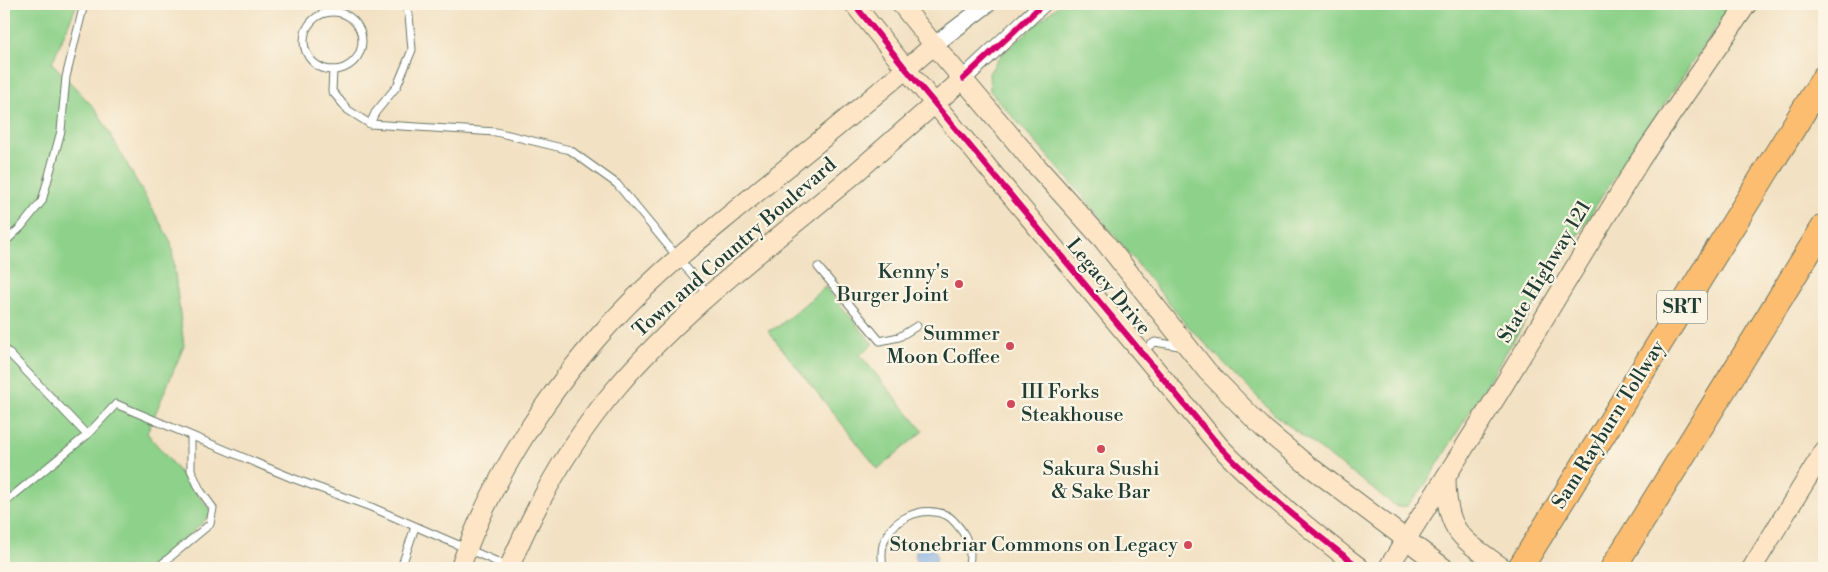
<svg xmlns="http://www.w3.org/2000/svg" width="1828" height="572" viewBox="0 0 1828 572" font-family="'Libre Bodoni',serif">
  <rect width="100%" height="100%" fill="#fcf5e5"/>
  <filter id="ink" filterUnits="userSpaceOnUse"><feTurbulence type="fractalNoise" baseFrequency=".02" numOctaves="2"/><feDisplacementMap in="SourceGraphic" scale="10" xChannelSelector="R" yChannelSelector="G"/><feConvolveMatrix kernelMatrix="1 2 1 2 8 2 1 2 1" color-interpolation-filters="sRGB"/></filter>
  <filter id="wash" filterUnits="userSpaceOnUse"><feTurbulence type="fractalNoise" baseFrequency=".0096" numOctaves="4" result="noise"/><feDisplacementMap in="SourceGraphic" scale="20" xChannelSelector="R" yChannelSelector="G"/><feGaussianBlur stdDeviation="1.12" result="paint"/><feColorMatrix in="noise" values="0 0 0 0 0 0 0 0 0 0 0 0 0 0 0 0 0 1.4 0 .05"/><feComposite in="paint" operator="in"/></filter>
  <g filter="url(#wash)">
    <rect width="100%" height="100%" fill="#f2e1c2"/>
    <!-- green -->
    <g fill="#8dd18a" stroke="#56875f">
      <polygon points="4,4 77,4 52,63 97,111 171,242 184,346 147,433 213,513 153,568 4,568"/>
      <polygon points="1060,4 1732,4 1602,196 1425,485 1407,506 1397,507 1276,416 1184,322 1083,196 990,91 989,73 1002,54"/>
      <polygon points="825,287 873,344 860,355 923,431 878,469 768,331 779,326"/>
    </g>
    <!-- water -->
    <circle fill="#78a7e2" stroke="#4c728b" cx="926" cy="557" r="11"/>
  </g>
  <g filter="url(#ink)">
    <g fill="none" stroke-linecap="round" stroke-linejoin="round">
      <defs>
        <g id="service">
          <circle cx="333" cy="41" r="29"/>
          <polyline points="333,70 332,91 348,110 370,124 496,132 570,150 617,184 709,295"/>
          <polyline points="370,124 375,113 397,86 412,50 409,15 404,4"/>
          <polyline points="4,243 21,227 42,201 61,131 66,77 84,4"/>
          <polyline points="818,267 880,341 899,337 917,326"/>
          <polyline points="4,348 87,435"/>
          <polyline points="1142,351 1155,342 1179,346 1182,349"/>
          <polyline points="4,503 87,435 116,404 292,478 371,507 509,567"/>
          <polyline points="157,568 210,524 213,508 200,490 191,470 191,436"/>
          <polyline points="401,568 415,527"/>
          <path d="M883,568C882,561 881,553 883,545C890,519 921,505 946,515C953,518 958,526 962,531C970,543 972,555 968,568"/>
        </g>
        <g id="tertiary">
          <polyline points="934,45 988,4"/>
          <polyline points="963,79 1043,4"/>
        </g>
        <g id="secondary">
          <path d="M854,4L906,69L1220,447C1263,492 1311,531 1360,568"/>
          <polyline points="901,4 934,45 1032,161 1104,241 1207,371 1263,428 1305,463 1444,568"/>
          <path d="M1446,477C1446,533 1461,538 1503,568"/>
          <path d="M460,568C500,456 573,353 661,273C693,244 728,217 762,188C820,141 877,94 934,45"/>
          <path d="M509,568C536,503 571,441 617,387C685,307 772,244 852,176C889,144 926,111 963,79"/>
          <polyline points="1388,568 1500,391 1640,160 1747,4"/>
          <polyline points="1752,568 1824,451"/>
        </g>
        <g id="motorway">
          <polyline points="1520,568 1824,78"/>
          <polyline points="1613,568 1824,227"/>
        </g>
      </defs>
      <!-- service casing -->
      <use href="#service" stroke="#697666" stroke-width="9"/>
      <!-- tertiary casing -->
      <use href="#tertiary" stroke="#697666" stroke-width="18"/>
      <!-- secondary casing -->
      <use href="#secondary" stroke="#697666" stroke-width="21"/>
      <!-- motorway casing -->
      <use href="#motorway" stroke="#697666" stroke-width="27"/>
      <!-- service -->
      <use href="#service" stroke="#fff" stroke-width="7"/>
      <!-- tertiary -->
      <use href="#tertiary" stroke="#fff" stroke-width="16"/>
      <!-- secondary -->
      <use href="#secondary" stroke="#fee5c5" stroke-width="19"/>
      <!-- motorway -->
      <use href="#motorway" stroke="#fcbd6f" stroke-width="25"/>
      <defs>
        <g id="cycleway">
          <path d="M854,4L906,69L1220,447C1263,492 1311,531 1360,568"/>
          <polyline points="963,79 1043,4"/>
        </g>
      </defs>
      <!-- cycleway casing -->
      <use href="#cycleway" stroke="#fcf5e5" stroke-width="9"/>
      <!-- cycleway -->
      <use href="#cycleway" stroke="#d6006c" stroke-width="6"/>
    </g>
  </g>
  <!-- markers -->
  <g fill="#d1495b" stroke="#fcf5e5" stroke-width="2">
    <circle cx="959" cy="284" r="5"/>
    <circle cx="1010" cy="346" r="5"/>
    <circle cx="1011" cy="404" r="5"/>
    <circle cx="1101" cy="449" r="5"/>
    <circle cx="1188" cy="545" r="5"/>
  </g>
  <g text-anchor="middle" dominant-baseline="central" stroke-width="4.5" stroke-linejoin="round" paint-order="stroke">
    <!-- shield labels -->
    <rect fill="#fcf5e5" stroke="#617469" stroke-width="1" x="1657" y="290.5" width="50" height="33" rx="4"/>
    <g font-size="19" font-weight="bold" fill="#1f3d34">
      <text x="1682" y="307">SRT</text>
    </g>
    <!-- street labels -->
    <g font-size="20" fill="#1f3d34" stroke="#fcf5e5">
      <text transform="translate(735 248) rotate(-41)">Town and Country Boulevard</text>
      <text transform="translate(1545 272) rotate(-59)">State Highway 121</text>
      <text transform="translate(1108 287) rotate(50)">Legacy Drive</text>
      <text transform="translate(1609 425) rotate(-58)">Sam Rayburn Tollway</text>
    </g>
    <!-- poi labels -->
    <g font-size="20" fill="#1f3d34" stroke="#fcf5e5" text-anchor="end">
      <text x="949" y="272">Kenny's<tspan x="949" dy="23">Burger Joint</tspan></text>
      <text x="1000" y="334">Summer<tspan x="1000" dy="23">Moon Coffee</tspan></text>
      <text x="1021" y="392" text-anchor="start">III Forks<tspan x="1021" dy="23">Steakhouse</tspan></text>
      <text x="1101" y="469" text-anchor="middle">Sakura Sushi<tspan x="1101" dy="23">&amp; Sake Bar</tspan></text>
      <text x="1178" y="545">Stonebriar Commons on Legacy</text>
    </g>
  </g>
  <!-- margin -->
  <rect width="1828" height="572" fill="none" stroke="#fcf5e5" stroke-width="20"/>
</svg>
